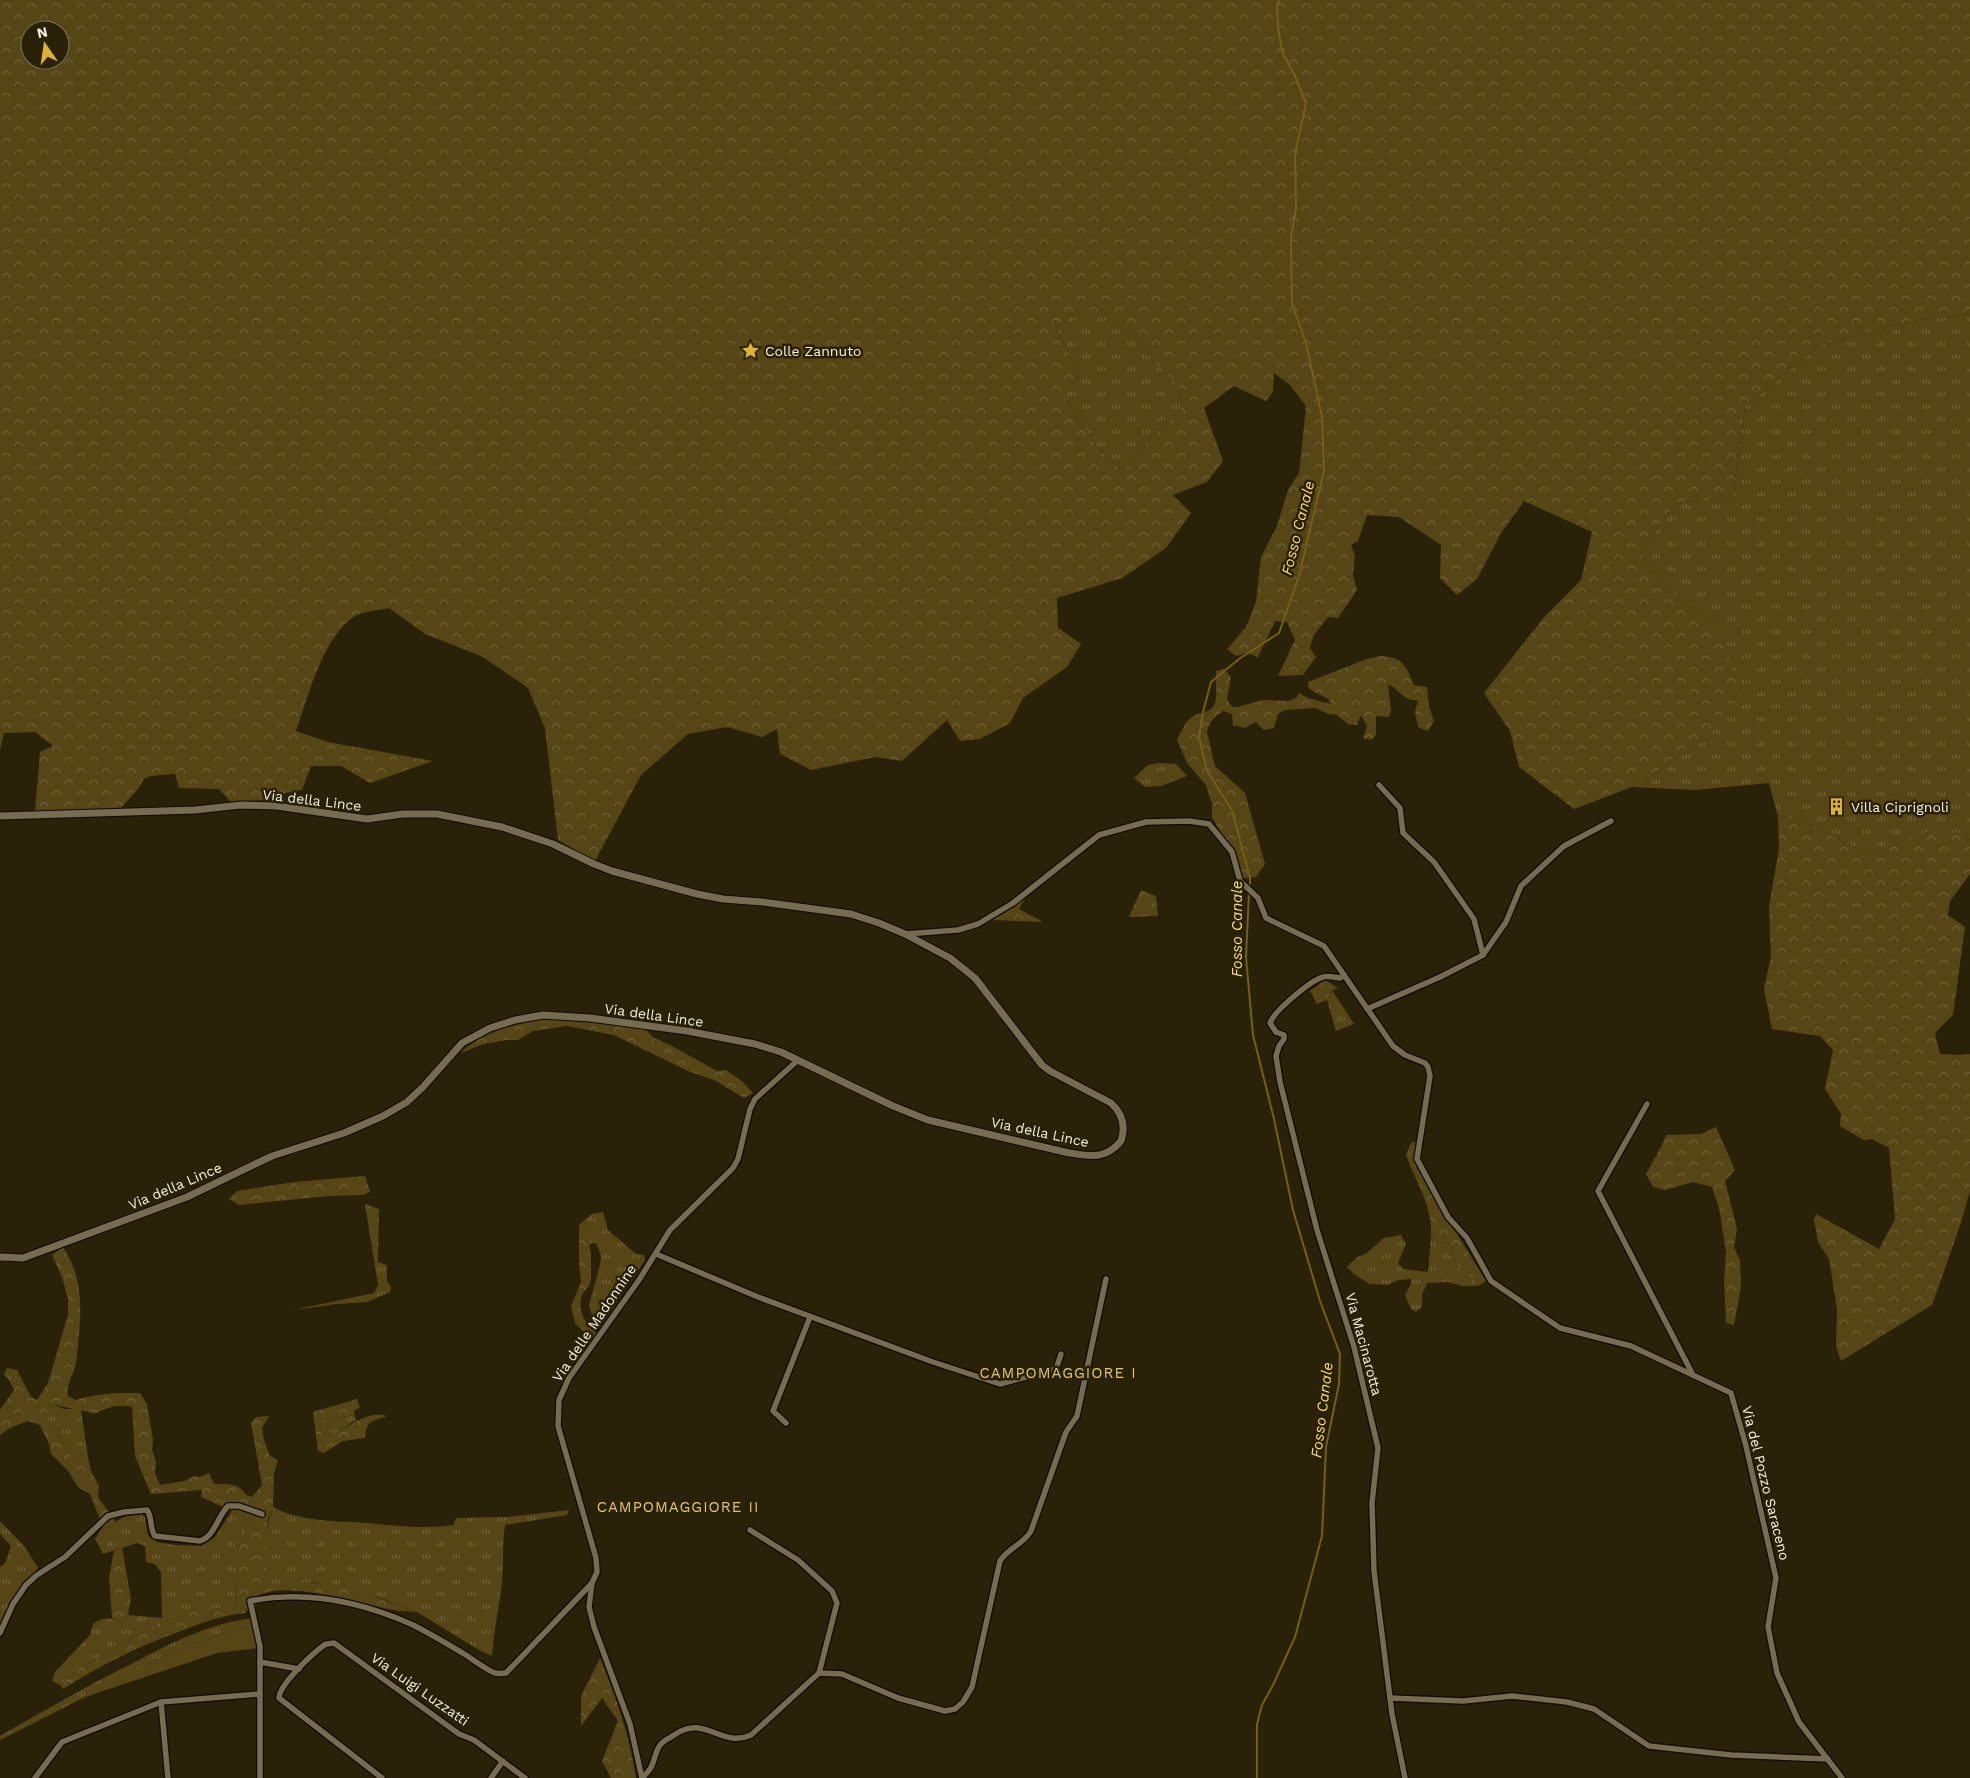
<svg xmlns="http://www.w3.org/2000/svg" width="1970" height="1778" viewBox="0 0 1970 1778" font-family="'Work Sans',sans-serif">
  <defs>
    <pattern id="grass-tufts" width="24" height="20" patternUnits="userSpaceOnUse" patternTransform="scale(1.25)"><rect width="24" height="20" fill="#564515"/><path d="M3 7l-1-3M5 7V3M7 7l1-3M15 17l-1-3M17 17v-4M19 17l1-3" fill="none" stroke="#6f6037"/></pattern>
    <pattern id="forest-crowns" width="20" height="18" patternUnits="userSpaceOnUse" patternTransform="scale(1.25)"><rect width="20" height="18" fill="#564515"/><path d="M2 6a3 3 0 1 1 6 0M12 15a3 3 0 1 1 6 0" fill="none" stroke="#6f6037"/></pattern>
  </defs>
  <rect width="100%" height="100%" fill="#2a2109"/>
  <!-- grass -->
  <g fill="url(#grass-tufts)">
    <polygon points="1090,311 1119,323 1143,345 1153,361 1178,384 1182,408 1146,442 1139,452 1130,471 1120,469 1097,446 1079,421 1066,399 1064,382 1080,377 1056,328 1071,317"/>
    <polygon points="1970,314 1970,840 1964,833 1904,840 1873,857 1799,819 1778,817 1769,783 1695,790 1632,787 1708,738 1719,627 1673,594 1640,554 1674,504 1733,497 1745,407 1820,345 1912,321"/>
    <polygon points="1159,763 1176,764 1187,776 1161,786 1145,787 1134,778 1148,765"/>
    <polygon points="1332,990 1354,1024 1336,1031 1327,1000"/>
    <polygon points="365,1204 379,1209 378,1262 387,1265 387,1281 391,1287 390,1292 367,1302 337,1304 293,1310 374,1293 378,1285"/>
    <polygon points="603,1212 608,1230 636,1254 644,1255 645,1260 601,1326 591,1313 589,1305 600,1265 601,1256 596,1243 588,1244 589,1225 579,1225 592,1214"/>
    <polygon points="1401,1235 1406,1244 1398,1263 1403,1269 1428,1272 1431,1236 1437,1241 1449,1243 1458,1269 1467,1273 1478,1286 1462,1286 1448,1282 1427,1283 1422,1295 1422,1307 1416,1312 1411,1309 1405,1295 1411,1284 1411,1279 1398,1280 1388,1285 1369,1284 1354,1274 1347,1267 1356,1258 1367,1253 1384,1238"/>
    <polygon points="51,1403 64,1409 81,1409 88,1457 91,1471 74,1461 47,1418 47,1407"/>
    <polygon points="354,1415 356,1420 333,1435 323,1437 320,1427 321,1420"/>
    <path d="M273,1507C301,1522 337,1521 368,1523C397,1526 425,1529 453,1525L456,1518L507,1517L569,1510L567,1515L505,1525C502,1545 504,1563 502,1583C499,1607 494,1631 492,1656L479,1650L417,1612L381,1598L313,1582L264,1592L260,1586C266,1560 263,1533 273,1507Z"/>
    <path d="M232,1511L245,1517L249,1524L239,1546L235,1588L236,1607L157,1624L81,1668L60,1685L52,1681L55,1672L90,1635L93,1624C103,1617 110,1617 120,1623L128,1615L162,1618L161,1572L155,1564L146,1562L145,1546L137,1543L103,1554L95,1539L103,1527L113,1528C119,1515 129,1516 142,1514L145,1517L148,1536L157,1542L175,1545L202,1546L215,1537Z"/>
    <polygon points="0,1521 25,1547 38,1568 19,1592 0,1625 0,1567 5,1563 11,1546 0,1534"/>
    <path d="M254,1618L255,1624L190,1644L0,1740V1736C45,1710 90,1684 137,1661C175,1641 211,1623 254,1618Z"/>
  </g>
  <!-- forest -->
  <g fill="url(#forest-crowns)" fill-rule="evenodd">
    <path d="M0,0H1970V314L1912,321L1820,345L1745,407L1733,497L1674,504L1640,554L1673,594L1719,627L1741,695L1708,738L1632,787L1574,809L1519,767L1510,731L1484,693L1545,616L1581,580L1592,532L1524,501L1501,533L1477,579L1457,595L1440,578L1441,545L1399,517L1367,515L1358,541L1351,545L1355,556L1353,575L1357,590L1338,618L1328,617L1314,635L1310,648L1316,657L1303,675L1278,676L1295,640L1287,622L1275,621L1258,657L1247,653L1236,656L1227,649L1246,627L1256,602L1261,557L1277,526L1288,490L1299,473L1306,406L1290,385L1274,373L1273,392L1266,401L1234,386L1204,408L1223,461L1207,482L1173,495L1191,513L1166,548L1122,578L1057,598L1058,628L1081,644L1067,667L1023,698L1010,723L980,739L960,741L947,720L902,761L875,757L811,770L780,754L777,729L762,737L727,727L688,734L641,775L595,861L558,840L545,728L528,688L483,657L425,634L389,608C380,610 358,612 352,618C321,642 309,695 296,731L328,742L433,761L370,783L341,766H311L302,790L285,793L273,800L230,801L219,789L179,788L175,774L151,776L144,779L138,789L120,809L35,811L40,752L53,746L35,732L4,733L0,750ZM30,30H60V60H30ZM1090,312L1119,323L1143,345L1153,361L1178,384L1182,408L1146,442L1139,452L1130,470L1120,469L1097,446L1079,421L1066,399L1065,382L1080,377L1056,328L1071,317Z"/>
    <path d="M1381,656C1403,657 1406,666 1414,685L1427,687L1429,707L1434,721L1428,731L1418,727L1415,712L1418,700C1404,702 1399,689 1388,684L1391,711L1389,717L1376,716V735L1371,740L1363,738L1367,726L1361,715L1357,725L1348,724L1337,715L1328,714L1316,708L1284,710L1278,714L1274,728L1264,730L1256,722L1245,728L1233,725L1232,714L1223,711C1215,716 1209,722 1207,732L1215,766L1245,793L1265,864L1256,877L1243,878L1231,847L1220,832L1212,817V804L1206,785L1187,763L1177,740C1181,732 1185,722 1192,717C1200,711 1210,715 1215,703C1218,693 1215,682 1216,671L1224,669L1231,677L1227,699L1232,707H1238L1263,700L1288,701L1296,698L1299,693L1308,698L1331,704L1328,699L1309,689L1308,682L1367,659Z"/>
    <polygon points="1778,817 1799,819 1873,857 1904,840 1929,831 1964,833 1970,840 1970,874 1950,901 1948,915 1965,927 1953,1015 1935,1033 1940,1054 1957,1055 1970,1054 1970,1191 1960,1226 1932,1305 1841,1361 1836,1346 1837,1309 1829,1259 1818,1242 1814,1220 1816,1214 1879,1249 1895,1219 1889,1148 1872,1139 1864,1140 1840,1126 1841,1114 1825,1089 1833,1050 1820,1036 1772,1029 1764,989 1771,956 1769,907 1779,848"/>
    <polygon points="1141,890 1156,896 1158,916 1129,917"/>
    <polygon points="1025,899 1019,909 1043,922 991,920"/>
    <polygon points="1325,980 1338,988 1331,991 1327,1000 1317,1004 1310,991"/>
    <path d="M542,1019H575L644,1028L654,1038L670,1045L717,1071L726,1070L743,1082L753,1093L744,1098L714,1080L688,1071L614,1035L567,1026L533,1031L518,1040H507L484,1044L460,1053C485,1031 510,1026 542,1019Z"/>
    <polygon points="1716,1127 1735,1170 1725,1181 1737,1229 1734,1247 1740,1261 1741,1287 1734,1325 1726,1323 1724,1281 1726,1252 1719,1208 1712,1187 1693,1182 1665,1190 1653,1187 1646,1174 1661,1147 1666,1135 1701,1134"/>
    <path d="M1415,1142V1156L1445,1219L1454,1229L1486,1281L1478,1286L1467,1273L1458,1269L1449,1243L1437,1241L1431,1236C1433,1206 1416,1183 1406,1155L1411,1143Z"/>
    <polygon points="365,1176 370,1192 363,1195 329,1196 239,1205 229,1199 237,1191 294,1182"/>
    <path d="M579,1225H589C588,1240 592,1255 591,1271C591,1275 591,1282 589,1286C587,1289 583,1292 582,1295C577,1310 585,1325 596,1332V1337L592,1341L575,1323L571,1306L581,1282L579,1263Z"/>
    <path d="M63,1247C83,1277 82,1310 78,1344C77,1351 77,1360 75,1367C72,1378 66,1384 68,1396L76,1400C97,1393 118,1393 140,1393L147,1404L153,1440L152,1450L156,1462L155,1473L160,1485L184,1481L195,1476L200,1477L209,1473L214,1484C227,1484 240,1483 246,1495L252,1497L262,1485L251,1423L256,1417L269,1416L262,1428L264,1440L270,1456L278,1460L274,1473L273,1507L268,1519L263,1575L260,1586L264,1592C268,1589 273,1585 278,1584C322,1576 376,1596 417,1612C409,1611 401,1612 394,1610C361,1605 284,1578 256,1597V1607L247,1610L245,1613C222,1615 202,1623 181,1631C139,1646 101,1665 63,1689L60,1685L81,1668L157,1624L162,1618L234,1605L236,1607L235,1566L239,1546L249,1524L245,1517L201,1497L202,1490L151,1494L135,1456L132,1407C119,1404 107,1407 95,1414C80,1409 66,1409 51,1403L47,1407V1418L74,1461L91,1471L99,1486L98,1497L116,1522L113,1528L103,1527L90,1494L78,1487L68,1471L51,1454L49,1444L40,1425L28,1421L10,1428L0,1435V1410L14,1390L9,1380L4,1374L7,1368L17,1370L31,1397L37,1400L48,1383L68,1315V1299L62,1277L52,1255Z"/>
    <path d="M357,1399L360,1408L355,1410L354,1415L321,1420L320,1427L323,1437C345,1434 362,1409 387,1416C372,1421 366,1421 365,1438L343,1441L324,1453L318,1451L313,1412Z"/>
    <polygon points="122,1548 131,1599 128,1615 120,1623 112,1618 109,1577 114,1551"/>
    <path d="M600,1658C617,1700 629,1733 636,1778H611L602,1761L618,1721L602,1698L581,1726V1696Z"/>
  </g>
  <!-- garden -->
  <polygon fill="#564515" points="255,1624 258,1648 217,1653 79,1699 190,1644"/>
  <g fill="none" stroke-linecap="round" stroke-linejoin="round">
    <!-- stream -->
    <g stroke="#765e19" stroke-width="2">
      <polyline points="1250,887 1250,878 1232,810 1207,771 1199,737 1203,712 1211,682 1239,659 1279,633 1299,576 1324,471 1322,417 1306,343 1292,303 1291,237 1296,208 1295,154 1306,103 1295,76 1282,52 1278,26 1277,5 1280,0"/>
      <polyline points="1249,892 1246,957 1253,1035 1274,1119 1293,1210 1320,1301 1340,1354 1339,1384 1326,1447 1322,1536 1295,1637 1273,1685 1262,1705 1257,1724 1257,1778"/>
    </g>
    <defs>
      <g id="minor">
        <polyline points="1379,785 1400,808 1403,833 1434,862 1474,919 1483,955"/>
        <polyline points="905,934 958,930 978,924 1013,903 1099,835 1146,822 1189,821 1209,824 1232,852 1240,881 1258,898 1266,918 1324,946 1393,1046 1405,1055 1425,1063 1428,1067 1430,1076 1417,1159 1448,1217 1467,1238 1491,1281 1560,1328 1631,1346 1731,1393 1746,1446 1776,1578 1768,1627 1777,1673 1799,1722 1842,1778"/>
        <path d="M1344,975L1340,978C1333,977 1326,975 1320,978C1307,984 1274,1011 1270,1023L1276,1032L1284,1035V1039L1279,1046L1276,1056L1280,1082L1317,1230L1354,1347L1378,1448L1372,1503L1374,1571L1392,1714L1405,1778"/>
        <polyline points="1367,1009 1440,977 1483,955 1506,922 1521,886 1564,846 1611,821"/>
        <polyline points="1647,1104 1598,1191 1693,1375"/>
        <polyline points="656,1254 758,1297 933,1362 1000,1384 1056,1369 1061,1354"/>
        <polyline points="786,1423 773,1411 810,1317"/>
        <polyline points="592,1583 589,1607 594,1627 630,1724 642,1778"/>
        <path d="M0,1633L13,1604L26,1585L37,1575L65,1557L108,1516L124,1512L147,1510C153,1518 149,1528 155,1536L200,1541C215,1536 217,1517 228,1506H239L262,1514"/>
        <polyline points="260,1662 299,1669"/>
        <path d="M819,1673L842,1674L898,1698L945,1711L955,1709L963,1702L972,1687L1000,1561C1008,1548 1024,1544 1031,1531L1066,1432L1077,1416L1106,1279"/>
        <polyline points="1390,1698 1463,1701 1512,1696 1567,1702 1594,1709 1649,1746 1731,1755 1828,1759"/>
        <polyline points="161,1702 168,1778"/>
        <polyline points="35,1778 62,1742 161,1702 260,1694"/>
        <path d="M260,1778V1646L250,1601C306,1590 362,1602 413,1625C431,1634 449,1645 466,1655C475,1661 485,1669 495,1673C499,1674 502,1673 506,1673L592,1583L597,1572L596,1558L558,1426L559,1400L569,1378L639,1280L670,1230L733,1168L738,1159L750,1109L755,1099L798,1060"/>
        <path d="M382,1778L279,1698C279,1685 312,1654 323,1646C326,1643 330,1644 334,1643L459,1734L474,1740L525,1778"/>
        <polyline points="491,1778 503,1761"/>
        <path d="M642,1778C645,1775 648,1772 650,1769C655,1762 655,1750 661,1744C664,1740 670,1738 674,1735C705,1713 721,1749 751,1735L819,1673L837,1603L832,1591L798,1560L750,1530"/>
      </g>
      <path id="tertiary" d="M0,816L195,810L241,805L276,806L367,819L403,814H437L502,827L553,844L594,864L612,871L697,894L723,899L762,902L851,914L879,923L905,934L950,958L975,978L1042,1065L1050,1071L1111,1103C1123,1114 1126,1126 1121,1141C1105,1160 1092,1156 1069,1153L928,1120L893,1106L781,1052L755,1044L687,1031L590,1018L543,1015L515,1020L490,1028L462,1043L423,1087L407,1102L383,1116L344,1133L272,1156L187,1197L23,1258L0,1257"/>
    </defs>
    <!-- minor casing -->
    <use href="#minor" stroke="#120a00" stroke-width="8"/>
    <!-- tertiary casing -->
    <use href="#tertiary" stroke="#120a00" stroke-width="9"/>
    <!-- minor -->
    <use href="#minor" stroke="#766c52" stroke-width="5.5"/>
    <!-- tertiary -->
    <use href="#tertiary" stroke="#766c52" stroke-width="7"/>
  </g>
  <!-- icons -->
  <defs>
    <symbol id="sight-bare" viewBox="-9 -9 18 18"><path d="M0-6L1.8-2.2L6-1.7L2.9 1.2L3.7 5.4L0 3.3L-3.7 5.4L-2.9 1.2L-6-1.7L-1.8-2.2Z" fill="#dcb233" stroke="#2a2109" stroke-width="2.5" paint-order="stroke"/></symbol>
    <symbol id="building-bare" viewBox="-9 -9 18 18"><path d="M-4-6H4V6H1V3H-1V6H-4ZM-2.5-4.3h1.7v1.8h-1.7ZM.8-4.3h1.7v1.8H.8ZM-2.5-1h1.7V.8h-1.7ZM.8-1h1.7V.8H.8Z" fill="#dcb233" stroke="#2a2109" stroke-width="2.5" paint-order="stroke"/></symbol>
  </defs>
  <g fill-rule="evenodd">
    <use href="#sight-bare" x="738" y="338" width="25" height="25"/>
    <use href="#building-bare" x="1824" y="794" width="25" height="25"/>
  </g>
  <g text-anchor="middle" dominant-baseline="central" stroke-width="5" stroke-linejoin="round" paint-order="stroke">
    <!-- poi labels -->
    <g font-size="14" fill="#f6f1e3" stroke="#2a2109" text-anchor="start">
      <text x="765" y="351">Colle Zannuto</text>
      <text x="1851" y="807">Villa Ciprignoli</text>
    </g>
    <!-- street labels -->
    <g font-size="14" fill="#f6f1e3" stroke="#2a2109">
      <text transform="translate(312 800) rotate(7)">Via della Lince</text>
      <text transform="translate(654 1015) rotate(8)">Via della Lince</text>
      <text transform="translate(1040 1132) rotate(12)">Via della Lince</text>
      <text transform="translate(175 1186) rotate(-23)">Via della Lince</text>
      <text transform="translate(594 1323) rotate(-56)">Via delle Madonnine</text>
      <text transform="translate(1364 1344) rotate(75)">Via Macinarotta</text>
      <text transform="translate(1766 1483) rotate(76)">Via del Pozzo Saraceno</text>
      <text transform="translate(420 1689) rotate(35)">Via Luigi Luzzatti</text>
    </g>
    <!-- water labels -->
    <g font-size="15" font-style="italic" fill="#fddb83" stroke="#2a2109">
      <text transform="translate(1298 528) rotate(-76)">Fosso Canale</text>
      <text transform="translate(1237 929) rotate(-90)">Fosso Canale</text>
      <text transform="translate(1322 1410) rotate(-83)">Fosso Canale</text>
    </g>
    <!-- neighbourhood labels -->
    <g font-size="15" letter-spacing="1" fill="#e0c378" stroke="#2a2109">
      <text x="1058" y="1373">CAMPOMAGGIORE I</text>
      <text x="678" y="1507">CAMPOMAGGIORE II</text>
    </g>
  </g>
  <!-- north arrow -->
  <g transform="translate(45 45) rotate(347)"><circle r="24" fill="#2a2109" stroke="#7c7460"/>
  <path d="M0-4L9 19L0 12L-9 19Z" fill="#dcb233"/>
  <text y="-8" font-size="14" font-weight="bold" text-anchor="middle" fill="#f6f1e3">N</text>
  </g>
</svg>
